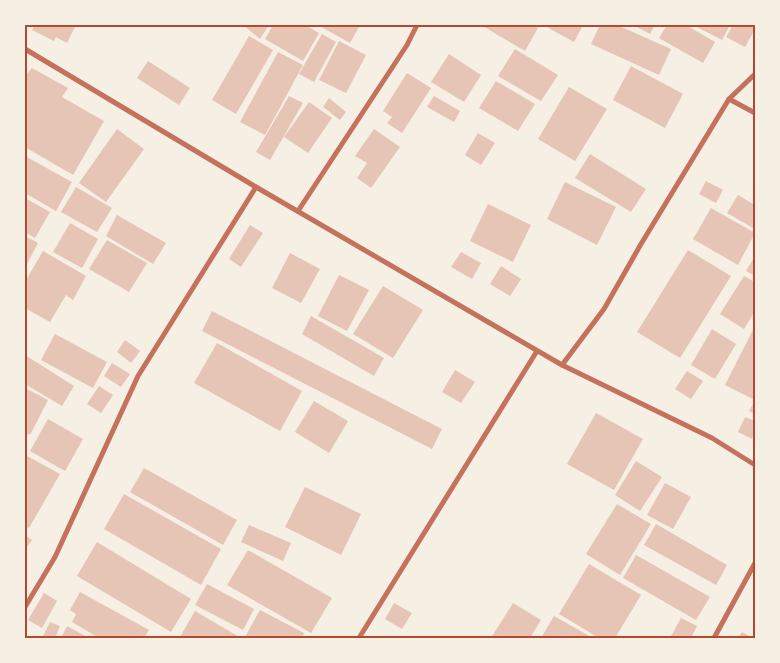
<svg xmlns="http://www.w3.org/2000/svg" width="780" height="663" viewBox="0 0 780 663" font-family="'Exo 2',sans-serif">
  <rect width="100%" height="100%" fill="#f6efe4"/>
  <!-- building -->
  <g fill="#e6c5b7">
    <polygon points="35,25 76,25 67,43 56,37 54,41 32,30"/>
    <polygon points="243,25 269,25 260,39"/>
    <polygon points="273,25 305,25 319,33 303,61 265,39"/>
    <polygon points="318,25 360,25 350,43"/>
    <polygon points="481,25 532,25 538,28 525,51"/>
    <polygon points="543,25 583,25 574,42"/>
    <polygon points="600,25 617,25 671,49 659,75 591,44"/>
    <polygon points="633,25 655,25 650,34"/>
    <polygon points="667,25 686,25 715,42 703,63 659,38"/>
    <polygon points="693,25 730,25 722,40"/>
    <polygon points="733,25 748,25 755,29 745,47 726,37"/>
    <polygon points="322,34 336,42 314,82 299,74"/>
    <polygon points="249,36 273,50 236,114 212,100"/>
    <polygon points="339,41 366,55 346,93 319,80"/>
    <polygon points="515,49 558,75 541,101 498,76"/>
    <polygon points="278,52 303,65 265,135 240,122"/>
    <polygon points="449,54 481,75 464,102 431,82"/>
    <polygon points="148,61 190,88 179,105 137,78"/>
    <polygon points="631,66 683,94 665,128 613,100"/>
    <polygon points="32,68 68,88 62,97 104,121 73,175 25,147 25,76"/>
    <polygon points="407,73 431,88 402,133 387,123 392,117 383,111"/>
    <polygon points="496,81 535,104 518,131 479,108"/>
    <polygon points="569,87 607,109 575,161 538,139"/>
    <polygon points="289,96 303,103 270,160 256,152"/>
    <polygon points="434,96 460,111 454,122 427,107"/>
    <polygon points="329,98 346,112 340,120 323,107"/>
    <polygon points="309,102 332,118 308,153 284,137"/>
    <polygon points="117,129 144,149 106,202 79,183"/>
    <polygon points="374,129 400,147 371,188 357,178 367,163 355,156"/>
    <polygon points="478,133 495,143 481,165 465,155"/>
    <polygon points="590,154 646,189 631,212 575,178"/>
    <polygon points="25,156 72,182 56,211 25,193"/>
    <polygon points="706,181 723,190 716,203 699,194"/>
    <polygon points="565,182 616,207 597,245 547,219"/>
    <polygon points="76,187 112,208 97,232 61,212"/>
    <polygon points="738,195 755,205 755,225 753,228 727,213"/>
    <polygon points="25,198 50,212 35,238 25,232"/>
    <polygon points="488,204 531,225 513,262 470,241"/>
    <polygon points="711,208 755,233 738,265 693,239"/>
    <polygon points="117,215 166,243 153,264 106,236"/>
    <polygon points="70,223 98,239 82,268 53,252"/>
    <polygon points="250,225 263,233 241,267 229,259"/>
    <polygon points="25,236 38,243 25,268"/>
    <polygon points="107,240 147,263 129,292 89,269"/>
    <polygon points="688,250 731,276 680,358 637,332"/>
    <polygon points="43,251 86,276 73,300 66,295 50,322 25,308 25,282"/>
    <polygon points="461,252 481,263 472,279 451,267"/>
    <polygon points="290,253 320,269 301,303 272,288"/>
    <polygon points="755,256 755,276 746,271"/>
    <polygon points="501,266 521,279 510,296 490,284"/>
    <polygon points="339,275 369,290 347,331 318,316"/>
    <polygon points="744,276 755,282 755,311 744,329 720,314"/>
    <polygon points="383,286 423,310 393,358 353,334"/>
    <polygon points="212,311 442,429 432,449 202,331"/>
    <polygon points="311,316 384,358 374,376 302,334"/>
    <polygon points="755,326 755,395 753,399 725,385"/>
    <polygon points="712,329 736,344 715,379 691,365"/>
    <polygon points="55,334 107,362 93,388 41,360"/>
    <polygon points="125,340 140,351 131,363 117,352"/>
    <polygon points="217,343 302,391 280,431 194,383"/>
    <polygon points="25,355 74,386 62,406 25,384"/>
    <polygon points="112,363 130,374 121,387 104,376"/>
    <polygon points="455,370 475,382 461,403 442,392"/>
    <polygon points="687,371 703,381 691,399 675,389"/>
    <polygon points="99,386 113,395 101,413 87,404"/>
    <polygon points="25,388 48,400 30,435 25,433"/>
    <polygon points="755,400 755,414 749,411"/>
    <polygon points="314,401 348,421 329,453 295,432"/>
    <polygon points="596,413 643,439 614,490 567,464"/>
    <polygon points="745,417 755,421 755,433 752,439 738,432"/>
    <polygon points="48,419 83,439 65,471 30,451"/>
    <polygon points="27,456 60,474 29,528 25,526 25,460"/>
    <polygon points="636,461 662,477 640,511 615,495"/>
    <polygon points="144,468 237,520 223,545 130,492"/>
    <polygon points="665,483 691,497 673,529 647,515"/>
    <polygon points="305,487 361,514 341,555 285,527"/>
    <polygon points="124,494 221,549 201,585 104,529"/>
    <polygon points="617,504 651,524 620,575 586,554"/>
    <polygon points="656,524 727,565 716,585 644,545"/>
    <polygon points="249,525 291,543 283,561 241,542"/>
    <polygon points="25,535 32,540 25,550"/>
    <polygon points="97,542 191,599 171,632 77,576"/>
    <polygon points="248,550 332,598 311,633 227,585"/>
    <polygon points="636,555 710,597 696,620 623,578"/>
    <polygon points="589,564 641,595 615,638 599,638 559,614"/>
    <polygon points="207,584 254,609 243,630 195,605"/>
    <polygon points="80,592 149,630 144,638 99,638 72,622 76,614 70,610"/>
    <polygon points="44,593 57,601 42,628 28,620"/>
    <polygon points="394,603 412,613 402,629 385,619"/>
    <polygon points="513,603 541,620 530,638 491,638"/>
    <polygon points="260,610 304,633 302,638 245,637"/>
    <polygon points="195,611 241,638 180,637"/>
    <polygon points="554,616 593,638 541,638"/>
    <polygon points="681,618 697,626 691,638 670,638"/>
    <polygon points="50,622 60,626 55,638 42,638"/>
    <polygon points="67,626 89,638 61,638"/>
    <polygon points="742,632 753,638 738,638"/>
  </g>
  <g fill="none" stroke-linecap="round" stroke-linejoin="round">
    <!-- minor -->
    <g stroke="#c5725c" stroke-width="5">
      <polyline points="25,49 256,187 562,365 712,438 755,465"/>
      <polyline points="729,99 755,113"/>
      <polyline points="298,211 407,45 417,25"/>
      <polyline points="562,365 604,309 641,244 729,99 755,74"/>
      <polyline points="25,607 55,557 138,376 256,187"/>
      <polyline points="359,638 537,351"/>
      <polyline points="714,638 755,563"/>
    </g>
  </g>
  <!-- border -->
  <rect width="780" height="663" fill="none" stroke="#f6efe4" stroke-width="52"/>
  <rect x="26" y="26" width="728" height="611" fill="none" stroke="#b5482f" stroke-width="2"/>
</svg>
